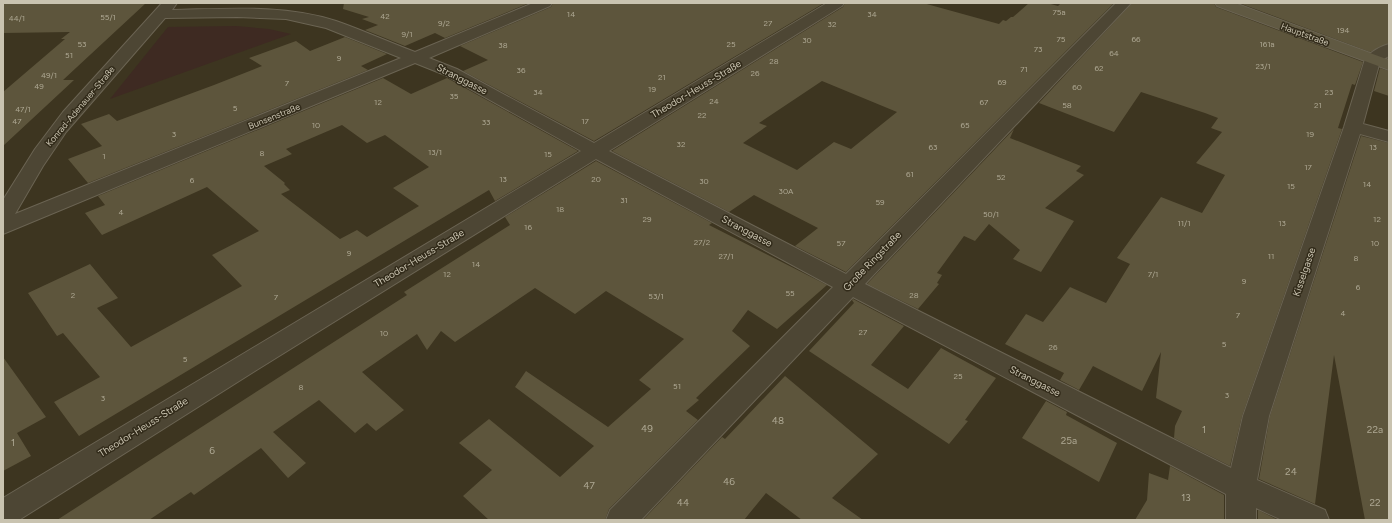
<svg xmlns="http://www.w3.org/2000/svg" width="1392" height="523" viewBox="0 0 1392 523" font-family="Figtree,sans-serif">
  <rect width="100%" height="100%" fill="#3d3520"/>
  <!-- green -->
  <polygon fill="#3e2a22" points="236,26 269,29 291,34 110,99 168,27"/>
  <!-- building -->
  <g fill="#5d553c" fill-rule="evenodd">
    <polygon points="3,3 146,3 63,80 74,80 3,146 3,92 65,39 61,39 70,32 3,33"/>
    <polygon points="344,3 529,3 445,38 435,33 405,46 365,30 378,25 362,19 369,17 343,9"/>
    <polygon points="553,3 824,3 594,141 463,71 488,60 460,46 551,7"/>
    <path d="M845,3H923L999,24L1003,20L1006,21L1011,17H1013L1029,3H1047L1058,6L1061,3H1114L846,272L795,246L818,228L754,195L729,212L612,151L843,7ZM822,81L897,112L851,149L834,142L797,170L743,143L767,126L759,123Z"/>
    <polygon points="1132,3 1214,3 1216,7 1363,62 1355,85 1352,84 1338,128 1342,129 1242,416 1230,466 1174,438 1175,426 1182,411 1156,398 1161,352 1142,391 1093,366 1079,390 1060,380 1064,373 1005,344 1026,314 1043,322 1070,287 1106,303 1130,264 1117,258 1161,197 1202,213 1225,175 1196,163 1222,132 1211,128 1218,118 1205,113 1141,92 1114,132 1039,103"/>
    <polygon points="1239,3 1389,3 1389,43 1370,52"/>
    <polygon points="345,37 387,54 361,66 368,70 88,183 68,159 102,146 81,124 109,114 117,121 214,85 262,66 249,58 296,41 310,51"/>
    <polygon points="1380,68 1389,71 1389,96 1374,91"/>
    <path d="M383,78L411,94L447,78L578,151L495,201L489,190L79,436L54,402L100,377L63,333L57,336L28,293L90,264L118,298L97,308L131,347L242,286L212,255L259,231L207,187L102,235L85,213L105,205L98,196ZM342,125L367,143L385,135L429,167L393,188L419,206L367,237L357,230L340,239L281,194L290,190L284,184L285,183L264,166L292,154L286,149Z"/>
    <polygon points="1014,129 1010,138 1081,166 1076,171 1084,175 1045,208 1074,221 1041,272 1013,259 1020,250 989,224 975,241 964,236 937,273 942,275 937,283 939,284 918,309 867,284"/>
    <polygon points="1361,136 1389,143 1389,520 1365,520 1334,355 1315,504 1259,479 1270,416"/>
    <polygon points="596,161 712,223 709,225 827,285 777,329 748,310 732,331 750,346 696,398 699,400 686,411 698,420 609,509 605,520 489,520 463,496 492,470 459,443 489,419 560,477 594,446 515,387 526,371 608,427 651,389 639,380 684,339 606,291 575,314 535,288 455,342 441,331 427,350 417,334 362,372 404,410 376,431 367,423 355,433 319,400 273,432 306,463 288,478 261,448 194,495 191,492 149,520 57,520 407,295 404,292 510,225 505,217"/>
    <polygon points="853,299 904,326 871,365 908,389 941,348 996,378 965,420 968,421 949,444 809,351 854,303 852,300"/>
    <polygon points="3,357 46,417 17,433 31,456 3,471"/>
    <polygon points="785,376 878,454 832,498 863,520 802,520 766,493 744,520 643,520 722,437 725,439"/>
    <polygon points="1046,401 1067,412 1066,415 1117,443 1099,482 1022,438"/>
    <polygon points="1170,466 1224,495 1224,520 1135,520 1147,500 1149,473 1168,480"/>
    <polygon points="1258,510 1278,520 1258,520"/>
  </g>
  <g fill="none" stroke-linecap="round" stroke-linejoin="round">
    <defs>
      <path id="street" d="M162,3H177L172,10C226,9 284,4 336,21C362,30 389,42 415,52L533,3H552L550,6L429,58L457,69L594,143L827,3H844L842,6L609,151L846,274L1116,3H1131L865,284L1231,468L1243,416L1344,127L1365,59C1370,52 1381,46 1389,44V56L1380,61L1363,124L1389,131V142L1360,134L1269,416L1257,480L1325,510L1329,520H1282L1256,508V520H1226V494L853,297L641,520H606L610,510L833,287L596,159L255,371L19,520H3V498L581,151L445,75L415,63L3,234V200L35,149L63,112ZM237,17L286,19L326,28L401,58L15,214L43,166L66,132L165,18Z"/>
      <polygon id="secondary" points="1215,3 1235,3 1389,60 1389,70 1217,6"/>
    </defs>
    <!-- street casing -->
    <use href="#street" stroke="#6b6453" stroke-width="2"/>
    <!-- secondary casing -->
    <use href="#secondary" stroke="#6b6453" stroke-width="2"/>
    <!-- street -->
    <use href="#street" fill="#4d4634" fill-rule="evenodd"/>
    <!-- secondary -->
    <use href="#secondary" fill="#605942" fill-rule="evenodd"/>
  </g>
  <g text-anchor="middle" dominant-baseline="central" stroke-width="3" stroke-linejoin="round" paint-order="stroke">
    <!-- number labels -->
    <g font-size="8" fill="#aea893">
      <text x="1059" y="12">75a</text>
      <text x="571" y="14">14</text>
      <text x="872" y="14">34</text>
      <text x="385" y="16">42</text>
      <text x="108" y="17">55/1</text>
      <text x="17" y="18">44/1</text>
      <text x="444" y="23">9/2</text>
      <text x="768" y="23">27</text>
      <text x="832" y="24">32</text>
      <text x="1343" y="30">194</text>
      <text x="407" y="34">9/1</text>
      <text x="1061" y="39">75</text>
      <text x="1136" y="39">66</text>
      <text x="807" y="40">30</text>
      <text x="82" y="44">53</text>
      <text x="731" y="44">25</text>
      <text x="1267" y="44">161a</text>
      <text x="503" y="45">38</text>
      <text x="1038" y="49">73</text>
      <text x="1114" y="53">64</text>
      <text x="69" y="55">51</text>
      <text x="339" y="58">9</text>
      <text x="774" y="61">28</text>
      <text x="1263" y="66">23/1</text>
      <text x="1099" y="68">62</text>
      <text x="1024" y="69">71</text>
      <text x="521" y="70">36</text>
      <text x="755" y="73">26</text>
      <text x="49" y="75">49/1</text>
      <text x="662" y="77">21</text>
      <text x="1002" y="82">69</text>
      <text x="287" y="83">7</text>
      <text x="39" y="86">49</text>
      <text x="1077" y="87">60</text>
      <text x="652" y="89">19</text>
      <text x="538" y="92">34</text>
      <text x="1329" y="92">23</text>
      <text x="454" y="96">35</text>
      <text x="714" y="101">24</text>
      <text x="378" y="102">12</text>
      <text x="984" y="102">67</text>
      <text x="1067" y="105">58</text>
      <text x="1318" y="105">21</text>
      <text x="235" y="108">5</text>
      <text x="23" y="109">47/1</text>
      <text x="702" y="115">22</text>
      <text x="17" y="121">47</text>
      <text x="585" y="121">17</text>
      <text x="486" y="122">33</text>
      <text x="316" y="125">10</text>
      <text x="965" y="125">65</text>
      <text x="174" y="134">3</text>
      <text x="1310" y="134">19</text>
      <text x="681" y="144">32</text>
      <text x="933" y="147">63</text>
      <text x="1373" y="147">13</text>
      <text x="435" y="152">13/1</text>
      <text x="262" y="153">8</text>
      <text x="548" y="154">15</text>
      <text x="104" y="156">1</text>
      <text x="1308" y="167">17</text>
      <text x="910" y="174">61</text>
      <text x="1001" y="177">52</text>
      <text x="503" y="179">13</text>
      <text x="596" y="179">20</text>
      <text x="192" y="180">6</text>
      <text x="704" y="181">30</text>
      <text x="1367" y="184">14</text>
      <text x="1291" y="186">15</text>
      <text x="786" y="191">30A</text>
      <text x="624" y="200">31</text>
      <text x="880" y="202">59</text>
      <text x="560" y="209">18</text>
      <text x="121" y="212">4</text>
      <text x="991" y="214">50/1</text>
      <text x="647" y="219">29</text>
      <text x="1377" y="219">12</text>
      <text x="1184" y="223">11/1</text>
      <text x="1282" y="223">13</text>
      <text x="528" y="227">16</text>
      <text x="702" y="242">27/2</text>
      <text x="841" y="243">57</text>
      <text x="1375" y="243">10</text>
      <text x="349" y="253">9</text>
      <text x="726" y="256">27/1</text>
      <text x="1271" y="256">11</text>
      <text x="1356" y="258">8</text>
      <text x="476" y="264">14</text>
      <text x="447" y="274">12</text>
      <text x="1153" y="274">7/1</text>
      <text x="1244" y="281">9</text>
      <text x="1358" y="287">6</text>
      <text x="790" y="293">55</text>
      <text x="73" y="295">2</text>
      <text x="914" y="295">28</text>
      <text x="656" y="296">53/1</text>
      <text x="276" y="297">7</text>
      <text x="1343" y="313">4</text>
      <text x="1238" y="315">7</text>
      <text x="863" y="332">27</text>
      <text x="384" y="333">10</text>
      <text x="1224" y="344">5</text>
      <text x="1053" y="347">26</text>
      <text x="185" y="359">5</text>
      <text x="958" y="376">25</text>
      <text x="677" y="386">51</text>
      <text x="301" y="387">8</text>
      <text x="1227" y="395">3</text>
      <text x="103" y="398">3</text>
    </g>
    <!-- far-street labels -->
    <g font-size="9" fill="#c9c3b0" stroke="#322b1a">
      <text transform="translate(1305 34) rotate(20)">Hauptstraße</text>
      <text transform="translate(80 106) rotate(-50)">Konrad-Adenauer-Straße</text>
      <text transform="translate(274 116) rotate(-22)">Bunsenstraße</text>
    </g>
    <!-- street labels -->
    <g font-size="10" fill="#c9c3b0" stroke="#322b1a">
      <text transform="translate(462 79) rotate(27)">Stranggasse</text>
      <text transform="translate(696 89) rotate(-31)">Theodor-Heuss-Straße</text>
      <text transform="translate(747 231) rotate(28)">Stranggasse</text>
      <text transform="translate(419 258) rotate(-31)">Theodor-Heuss-Straße</text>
      <text transform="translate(872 261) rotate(-46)">Große Ringstraße</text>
      <text transform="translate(1304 272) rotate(-71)">Kisselgasse</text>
      <text transform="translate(1035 381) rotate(27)">Stranggasse</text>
      <text transform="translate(143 427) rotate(-32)">Theodor-Heuss-Straße</text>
    </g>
    <!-- near-number labels -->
    <g font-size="10" fill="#aea893">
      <text x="778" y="420">48</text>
      <text x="647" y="428">49</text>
      <text x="1204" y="429">1</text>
      <text x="1375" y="429">22a</text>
      <text x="1069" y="440">25a</text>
      <text x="13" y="442">1</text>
      <text x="212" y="450">6</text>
      <text x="1291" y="471">24</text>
      <text x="729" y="481">46</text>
      <text x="589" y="485">47</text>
      <text x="1186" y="497">13</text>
      <text x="683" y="502">44</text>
      <text x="1375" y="502">22</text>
    </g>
  </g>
  <!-- border -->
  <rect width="1392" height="523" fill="none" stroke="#c9c3b0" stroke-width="8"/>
</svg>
